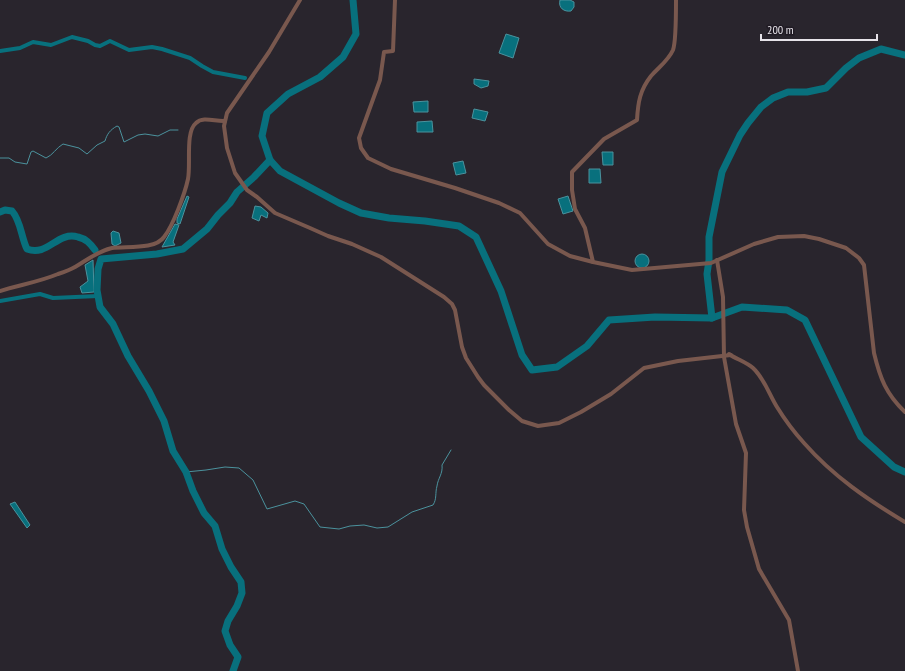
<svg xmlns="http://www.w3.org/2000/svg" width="905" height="671" viewBox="0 0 905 671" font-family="'PT Sans Narrow',sans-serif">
  <rect width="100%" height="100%" fill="#29252d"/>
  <!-- water -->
  <g fill="#08707d" stroke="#4b929d">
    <path d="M560,0H570L574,2V7L571,11C564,12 558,8 560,0Z"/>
    <polygon points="506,34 519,38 513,58 499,53"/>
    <polygon points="474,79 489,81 488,86 481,88 474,84"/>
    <polygon points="428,101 428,112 414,112 413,102"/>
    <polygon points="474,109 488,112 485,121 472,118"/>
    <polygon points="432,121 433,132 417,132 417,122"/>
    <polygon points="602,152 613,152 613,165 603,165"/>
    <polygon points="463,161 466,173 456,175 453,163"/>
    <polygon points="589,169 600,169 601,183 589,183"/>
    <polygon points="187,196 189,197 180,224 177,223 177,219"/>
    <polygon points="568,196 573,211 563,214 558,199"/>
    <polygon points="255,206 261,207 268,213 267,218 261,215 259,221 252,218"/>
    <polygon points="175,224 179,225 173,242 175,245 162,247"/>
    <polygon points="113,231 119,233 121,243 115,246 112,244 111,233"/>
    <circle cx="642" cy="261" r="7"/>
    <polygon points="93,260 94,292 82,293 80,287 88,281 85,265"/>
    <polygon points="15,502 30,525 27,528 10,504"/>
  </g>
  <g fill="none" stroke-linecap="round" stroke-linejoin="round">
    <!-- stream -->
    <g stroke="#4b929d" stroke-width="1">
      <path d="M0,158H9L15,162L27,164L31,152L33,151L46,158C53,155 56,148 63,144L79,148L87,154L97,145L105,141C107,134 110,130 117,126L119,127L124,142L138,135L145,134L158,136L170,130H178"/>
      <path d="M186,472L206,470L225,467L239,468L253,480L267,509L295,501L304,504L320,527L339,529L350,526L364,525L377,528L388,527L412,512L433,505C437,499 435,493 437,486C438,478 443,474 442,465L451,450"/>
    </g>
    <!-- canal -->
    <g stroke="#08707d" stroke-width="4">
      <polyline points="0,51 20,48 33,42 51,45 72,37 88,41 95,45 100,46 110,41 129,50 152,47 162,49 190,58 202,66 213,72 245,78"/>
      <polyline points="0,301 40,294 53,298 98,296"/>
    </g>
    <!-- river -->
    <g stroke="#08707d" stroke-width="7">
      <polyline points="353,0 356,34 343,57 320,77 288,94 267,113 262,136 270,160 280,171 339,203 361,213 389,218 425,221 459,226 476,237 501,291 522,355 532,370 557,367 587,346 609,320 655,317 712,318 742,307 787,310 805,320 861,437 894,467 905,472"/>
      <path d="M0,212L5,210L12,211C21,221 21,237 27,249C48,257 57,231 78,237C86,239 90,243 95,250"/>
      <polyline points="712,318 707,274 709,260 709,237 722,172 740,135 748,123 761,107 773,98 788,92 807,92 826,88 846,68 859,58 881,49 905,55"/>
      <polyline points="233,671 238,657 230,645 225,631 228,621 237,606 242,593 241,582 231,567 222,549 215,526 204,513 193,491 186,472 173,451 164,421 149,391 128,356 113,324 100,307 97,290 98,269 101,259 157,254 183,249 207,229 218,215 230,203 237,192 254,177 270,160"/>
    </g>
    <!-- minor -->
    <g stroke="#79584e" stroke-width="4">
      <polyline points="300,0 269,52 227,113 224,126 227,148 235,173 247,190 257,197 275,213 310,228 328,236 352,244 381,257 444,297 452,304 455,310 462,347 466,358 478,377 484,385 509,410 522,421 538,426 559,423 581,412 611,394 644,368 678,361 731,355"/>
      <path d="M395,0L393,51L384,52L380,80L359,138L361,148L368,158L391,169L455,188L499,203L520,213L548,244L570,256L593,262L632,270L711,263L754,244L778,237L804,236L819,239L846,248L859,258L864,265L874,353C880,378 886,394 905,412"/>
      <polyline points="717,260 723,297 724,357 736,424 746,453 744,510 747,527 759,569 789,620 798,671"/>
      <path d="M593,262L585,228L575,209L572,190V172L604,139L637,120C638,102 640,90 651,76C659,67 668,61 673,50C676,42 676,10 676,0"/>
      <path d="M0,291C19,285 39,282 58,274C64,272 70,270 75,267C87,260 98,251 112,248C127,246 155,250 164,237C173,226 185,193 188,179C191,164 185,132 196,123C203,116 216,122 225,121"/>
      <path d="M729,354C736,359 746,362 753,368C764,378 769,394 777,407C785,420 794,432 804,443C833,476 868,500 905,522"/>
    </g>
  </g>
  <!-- scale -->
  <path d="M761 34v6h116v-6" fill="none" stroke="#e6e3e9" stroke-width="2"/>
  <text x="767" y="34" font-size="12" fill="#e6e3e9" stroke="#201b24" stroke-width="3" paint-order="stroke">200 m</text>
</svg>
